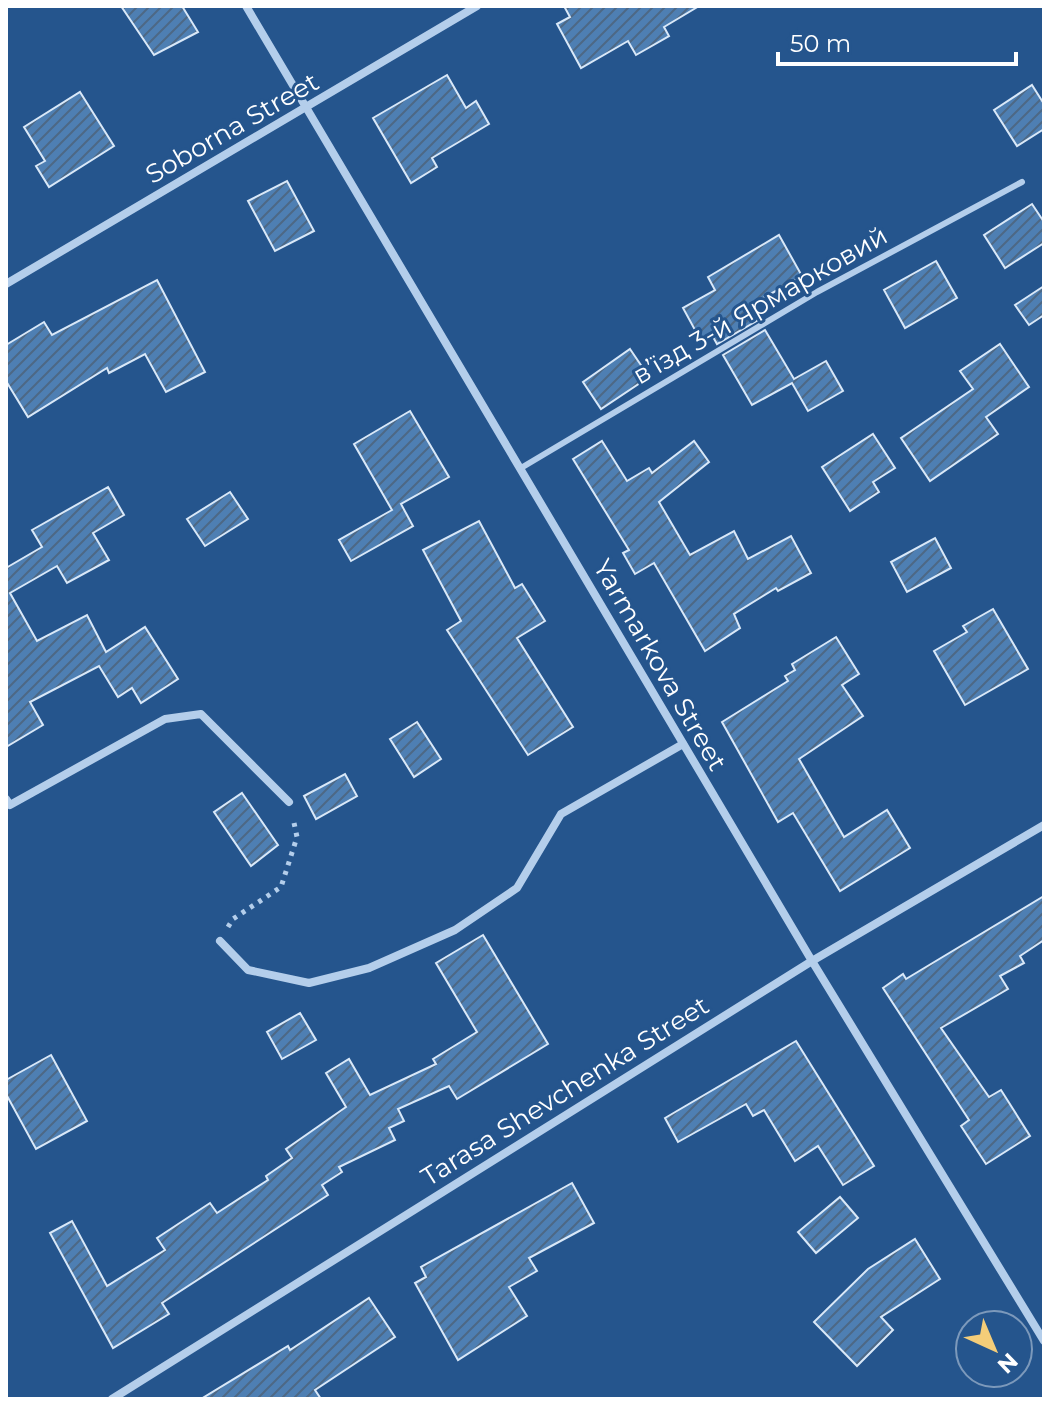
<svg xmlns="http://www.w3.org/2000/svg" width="1050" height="1405" viewBox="0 0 1050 1405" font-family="Montserrat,sans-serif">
  <defs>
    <pattern id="building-hatch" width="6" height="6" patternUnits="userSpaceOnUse" patternTransform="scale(2)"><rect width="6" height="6" fill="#4e7fb3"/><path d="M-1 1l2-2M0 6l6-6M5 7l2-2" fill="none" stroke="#4d6885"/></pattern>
  </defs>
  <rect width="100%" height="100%" fill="#25558d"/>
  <!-- building -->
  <g fill="url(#building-hatch)" stroke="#d9e8f8" stroke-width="2">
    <polygon points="121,6 182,6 198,32 154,55"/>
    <polygon points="564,6 699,6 664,27 669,36 636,55 628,41 581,68 557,24 570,17"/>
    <polygon points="447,75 466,108 476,101 489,124 432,158 437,167 411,183 373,118"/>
    <polygon points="1032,85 1044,104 1044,129 1017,146 994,110"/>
    <polygon points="80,92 114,146 49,187 36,166 45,161 24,127"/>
    <polygon points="287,181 314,231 275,251 248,201"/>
    <polygon points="1032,204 1044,222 1044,243 1005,268 984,235"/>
    <polygon points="779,235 802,276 751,305 760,319 717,344 712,335 701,341 683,308 715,290 708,277"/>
    <polygon points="936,261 957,298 905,328 884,290"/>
    <polygon points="157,280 205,372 166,392 145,354 109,373 107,368 28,417 6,381 6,345 44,322 52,335"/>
    <polygon points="1044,286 1044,315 1029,325 1015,305"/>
    <polygon points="765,330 794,379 826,361 843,391 808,411 792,383 752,405 723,355"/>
    <polygon points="1000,344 1029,387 986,417 998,434 930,481 901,438 973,389 960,371"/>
    <polygon points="630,349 649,377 601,409 583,382"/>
    <polygon points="410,411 449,477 401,504 413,526 351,561 339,540 392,510 354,444"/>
    <polygon points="873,434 895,468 873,482 879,492 850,511 822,467"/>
    <polygon points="602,441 627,481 649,468 652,473 694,441 709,462 659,502 690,555 734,531 748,559 791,536 811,573 778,591 776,588 734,614 740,628 705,651 654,563 635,574 623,553 629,550 573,459"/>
    <polygon points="108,487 124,515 93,533 109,560 67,583 57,566 10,593 37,641 87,615 106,652 145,627 178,679 141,703 132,688 118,697 99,666 30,702 43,725 6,747 6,568 42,547 32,530"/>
    <polygon points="230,492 248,519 205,546 187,519"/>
    <polygon points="479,521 515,588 522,584 545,621 517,638 573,727 528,755 447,630 461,621 423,550"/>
    <polygon points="935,538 951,568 907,592 891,562"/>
    <polygon points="993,609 1028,669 965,705 934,651 967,632 963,626"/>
    <polygon points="836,637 859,674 842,685 863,716 799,759 844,837 887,810 910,848 840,891 793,813 778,822 722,722 788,681 785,676 795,670 792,664"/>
    <polygon points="417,722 441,759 414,777 390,739"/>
    <polygon points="345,774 357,796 316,819 304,796"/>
    <polygon points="242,793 278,845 251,866 214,812"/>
    <polygon points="1044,896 1044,940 1020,956 1024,963 1000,976 1008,989 941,1028 989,1097 1001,1090 1030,1136 986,1164 961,1126 969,1120 883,988 903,974 906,979"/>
    <polygon points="483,935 548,1044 457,1099 449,1086 398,1109 404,1121 389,1128 395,1140 339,1167 342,1172 322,1185 328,1195 162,1303 169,1314 113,1348 50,1233 72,1221 107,1286 165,1250 157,1238 210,1203 217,1213 268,1180 266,1176 292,1158 286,1149 346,1107 326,1073 349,1059 370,1095 436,1064 433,1059 477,1032 436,963"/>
    <polygon points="300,1013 316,1040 282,1059 267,1032"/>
    <polygon points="796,1041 874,1166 843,1185 818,1146 795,1161 764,1110 753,1116 746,1104 678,1142 665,1118"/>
    <polygon points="51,1055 87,1121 36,1149 6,1094 6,1080"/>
    <polygon points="572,1183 594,1223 529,1258 537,1271 509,1287 527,1316 458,1360 415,1283 426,1277 421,1267"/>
    <polygon points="840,1197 858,1218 816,1253 798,1232"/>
    <polygon points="915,1239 940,1279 881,1317 893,1330 857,1366 814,1322 868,1269"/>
    <polygon points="369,1298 395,1337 315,1390 321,1399 201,1399 288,1346 290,1350"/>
  </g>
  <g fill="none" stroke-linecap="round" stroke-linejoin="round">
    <!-- path -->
    <polyline stroke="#b4ceeb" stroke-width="5" stroke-dasharray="4 6" stroke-linecap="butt" points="228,927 233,919 281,887 297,837 293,818"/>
    <!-- lane -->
    <polyline stroke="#b4ceeb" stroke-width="6" points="521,468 817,292 1022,182"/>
    <!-- street -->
    <g stroke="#b4ceeb" stroke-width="8">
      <polyline points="246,6 812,961 1044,1341"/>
      <polyline points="6,284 477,6"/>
      <polyline points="6,799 10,805 165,719 201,714 289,802"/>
      <polyline points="220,941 248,970 309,983 369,968 455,930 517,888 561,814 683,744"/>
      <polyline points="112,1399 812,961 1044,825"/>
    </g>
  </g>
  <g text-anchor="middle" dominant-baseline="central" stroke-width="6" stroke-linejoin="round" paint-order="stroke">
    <!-- street labels -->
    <g font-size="26" fill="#fff" stroke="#25558d">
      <text transform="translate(232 128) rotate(-30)">Soborna Street</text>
      <text transform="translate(760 305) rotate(-30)">в’їзд 3-й Ярмарковий</text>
      <text transform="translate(660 665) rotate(60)">Yarmarkova Street</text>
      <text transform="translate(565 1091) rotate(-32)">Tarasa Shevchenka Street</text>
    </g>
  </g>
  <!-- border -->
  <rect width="1050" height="1405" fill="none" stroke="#ffffff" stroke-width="16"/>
  <!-- north arrow -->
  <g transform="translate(994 1349) rotate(136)"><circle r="38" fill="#25558d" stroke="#7c99bb" stroke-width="2"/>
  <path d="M0-6L14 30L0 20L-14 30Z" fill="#f4cd79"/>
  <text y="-12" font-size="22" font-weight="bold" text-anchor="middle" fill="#ffffff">N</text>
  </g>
  <!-- scale -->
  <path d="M778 52v12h238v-12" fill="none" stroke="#ffffff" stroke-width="4"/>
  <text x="790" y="52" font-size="24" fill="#ffffff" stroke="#25558d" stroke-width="6" paint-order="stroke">50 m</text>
</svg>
